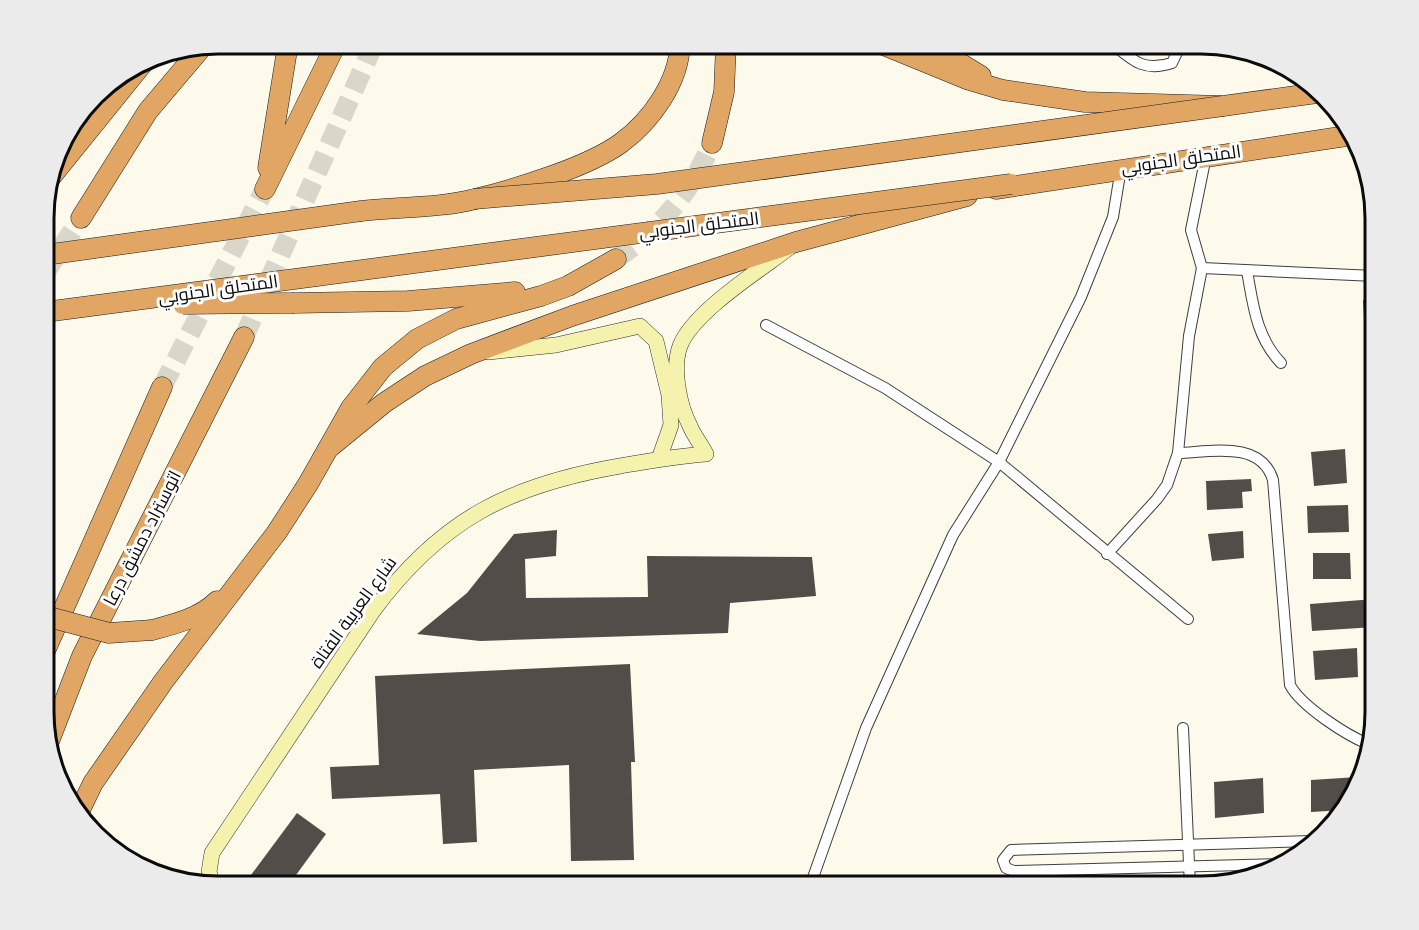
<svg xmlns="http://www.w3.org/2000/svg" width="1419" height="930" viewBox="0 0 1419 930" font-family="'IBM Plex Serif',Cairo,serif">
  <rect width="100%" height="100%" fill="#fdfaec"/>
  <!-- building -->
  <g fill="#524d49">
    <polygon points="1363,300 1375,300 1375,332 1365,332"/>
    <polygon points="1345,449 1347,483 1314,486 1311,452"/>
    <polygon points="1251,479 1252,491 1242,492 1243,508 1207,510 1206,481"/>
    <polygon points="1348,505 1349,532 1308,533 1307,506"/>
    <polygon points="557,530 556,556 525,559 526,598 648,597 647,556 812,557 816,596 730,603 728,633 480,641 417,634 467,593 514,534"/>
    <polygon points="1243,531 1244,558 1212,561 1208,534"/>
    <polygon points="1313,553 1350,553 1351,579 1313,579"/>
    <polygon points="1375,599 1375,627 1312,631 1310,604"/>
    <polygon points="1357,648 1358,677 1315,680 1313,651"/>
    <polygon points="630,664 635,762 631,762 634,860 571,861 569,765 474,770 477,842 443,844 440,794 332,799 330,767 379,765 375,676"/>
    <polygon points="1357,777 1345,810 1311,812 1311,780"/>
    <polygon points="1263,778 1264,813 1215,818 1214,782"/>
    <polygon points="297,813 326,834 288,886 259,886 248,879"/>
  </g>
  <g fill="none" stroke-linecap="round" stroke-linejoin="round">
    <!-- highway-tunnel -->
    <g stroke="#d9d6ca" stroke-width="20" stroke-dasharray="20 10" stroke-linecap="butt">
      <path d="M616,259C660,229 691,192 712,143"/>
      <polyline points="45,273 81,218"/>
      <polyline points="244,337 374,44"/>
      <polyline points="162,387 265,189"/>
    </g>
    <defs>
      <g id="street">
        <path d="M1113,44C1133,61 1144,72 1172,63L1181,44"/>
        <polyline points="1202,268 1375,276"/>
        <path d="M1247,271C1253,304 1256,337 1281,363"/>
        <polyline points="766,325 885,388 999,462 1188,619"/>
        <path d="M1178,453C1210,452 1261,440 1273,480L1290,685C1301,706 1346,735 1368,744"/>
        <polyline points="1107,554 1157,499 1167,485 1178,453 1189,336 1202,268 1191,230 1206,156"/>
        <polyline points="1183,728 1190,886"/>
        <polyline points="1286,864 1014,871 1006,868 1003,860 1011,850 1311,841"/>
        <polyline points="810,886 866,728 953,535 999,462 1081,297 1113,217 1121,168"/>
      </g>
      <g id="secondary">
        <polyline points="489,352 556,345 640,326 656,341 669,395 671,425 659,459"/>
        <path d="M213,885L209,872L212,853L373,611C441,519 510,485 620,466C649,461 677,456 706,454C701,444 694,436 690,426C679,405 672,368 680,346C693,312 760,270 789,248"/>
      </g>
      <g id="highway">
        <polyline points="881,44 969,80 1003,90 1085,102 1223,106 1317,93"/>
        <polyline points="929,44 981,76"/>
        <polyline points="712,143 724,92 726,44"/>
        <polyline points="268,168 288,44"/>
        <polyline points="51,177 144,62"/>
        <polyline points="265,189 336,44"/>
        <polyline points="996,189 1353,135"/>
        <path d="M361,211C397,207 441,208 475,199C516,189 588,167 621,143C651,121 679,82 680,44"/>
        <polyline points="81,218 148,111 203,46"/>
        <polyline points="294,303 408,301 515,292"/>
        <polyline points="330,447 384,403 425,376 471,354 572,316 796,242 967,196"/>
        <path d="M152,630C175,624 200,618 217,601"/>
        <polyline points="45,651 162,387"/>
        <polyline points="48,744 82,656 244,337"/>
        <polyline points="79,812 93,783 163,682 277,532 308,484 351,408 383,367 417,339 456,319 541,296 568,286 616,259"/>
      </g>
    </defs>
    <!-- street casing -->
    <use href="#street" stroke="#3e3e3e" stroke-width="12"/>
    <!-- secondary casing -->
    <use href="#secondary" stroke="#2d2d2d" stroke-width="16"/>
    <!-- highway casing -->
    <use href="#highway" stroke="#1c1c1c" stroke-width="21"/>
    <!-- street -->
    <use href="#street" stroke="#fff" stroke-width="10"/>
    <!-- secondary -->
    <use href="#secondary" stroke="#f5f2ae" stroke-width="15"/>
    <!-- highway -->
    <use href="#highway" stroke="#e2a664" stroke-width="20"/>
    <defs>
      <g id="highway-bridge">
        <polyline points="474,199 657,184 1223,106"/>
        <polyline points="45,255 361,211"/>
        <polyline points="183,304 294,303"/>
        <polyline points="45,312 1011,184"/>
        <polyline points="45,616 109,633 152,630"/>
      </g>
    </defs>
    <!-- highway-bridge casing -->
    <use href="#highway-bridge" stroke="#1c1c1c" stroke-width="21" stroke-linecap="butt"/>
    <!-- highway-bridge -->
    <use href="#highway-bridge" stroke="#e2a664" stroke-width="20"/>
  </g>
  <g text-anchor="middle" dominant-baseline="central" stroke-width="6" stroke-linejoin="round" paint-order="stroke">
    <!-- street labels -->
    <g font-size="18" fill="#0b0b0b" stroke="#fff">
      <text transform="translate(1181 159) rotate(-8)">المتحلق الجنوبي</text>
      <text transform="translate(699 225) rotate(-7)">المتحلق الجنوبي</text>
      <text transform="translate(218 289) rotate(-8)">المتحلق الجنوبي</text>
      <text transform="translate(142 538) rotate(-63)">اتوستراد دمشق درعا</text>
      <text transform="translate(353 612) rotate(-54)">شارع العربية الفتاة</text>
    </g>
  </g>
  <!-- crop -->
  <path d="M0 0H1419V930H0ZM218 54H1201A164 164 0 0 1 1365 218V712A164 164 0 0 1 1201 876H218A164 164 0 0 1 54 712V218A164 164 0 0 1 218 54Z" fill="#ebebeb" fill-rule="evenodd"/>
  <path fill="none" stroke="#0b0b0b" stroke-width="3" d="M218 54H1201A164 164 0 0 1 1365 218V712A164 164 0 0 1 1201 876H218A164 164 0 0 1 54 712V218A164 164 0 0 1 218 54Z"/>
</svg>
